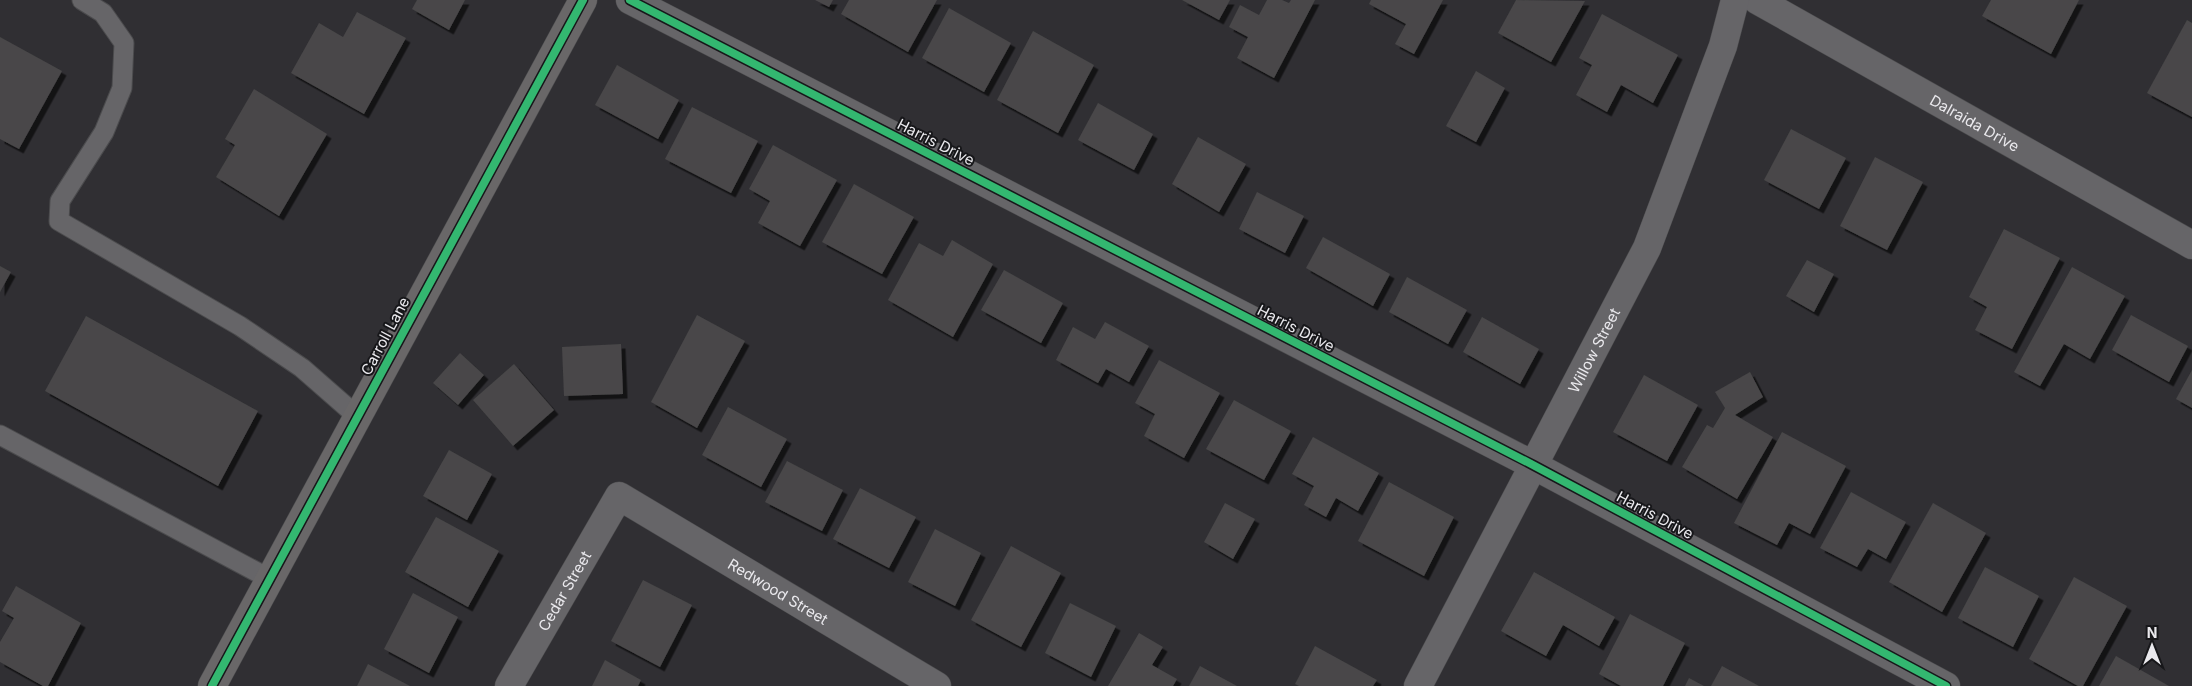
<svg xmlns="http://www.w3.org/2000/svg" width="2192" height="686" viewBox="0 0 2192 686" font-family="Inter,sans-serif">
  <defs>
    <filter id="shadow"><feDropShadow dx="4.5" dy="4.5" stdDeviation="0" flood-color="#0009"/></filter>
  </defs>
  <rect width="100%" height="100%" fill="#302f33"/>
  <!-- building -->
  <g fill="#484748" filter="url(#shadow)">
    <polygon points="417,0 465,0 449,30 412,9"/>
    <polygon points="815,0 833,0 829,7"/>
    <polygon points="849,0 937,0 908,52 841,14"/>
    <polygon points="1182,0 1230,0 1219,20"/>
    <polygon points="1267,0 1282,0 1289,3 1291,0 1315,0 1274,78 1237,58 1248,37 1229,27 1240,5 1259,15"/>
    <polygon points="1371,0 1443,0 1414,54 1395,44 1406,24 1369,4"/>
    <polygon points="1516,0 1585,1 1551,62 1498,33"/>
    <polygon points="1991,0 2079,0 2051,54 1982,16"/>
    <polygon points="949,8 1011,43 984,92 922,58"/>
    <polygon points="357,12 406,38 364,114 291,73 319,23 343,37"/>
    <polygon points="1602,14 1678,55 1653,103 1621,85 1607,112 1576,95 1592,65 1579,58"/>
    <polygon points="2187,20 2192,23 2192,117 2147,93"/>
    <polygon points="1033,31 1094,65 1058,133 997,100"/>
    <polygon points="0,37 62,71 19,149 0,139"/>
    <polygon points="617,65 679,100 658,139 595,105"/>
    <polygon points="1476,71 1505,88 1476,142 1446,126"/>
    <polygon points="254,89 327,134 279,216 216,177 235,145 225,139"/>
    <polygon points="1098,103 1153,134 1134,170 1078,140"/>
    <polygon points="692,107 758,141 731,193 665,159"/>
    <polygon points="1791,129 1846,158 1819,209 1764,180"/>
    <polygon points="1198,137 1246,164 1219,212 1172,184"/>
    <polygon points="773,145 837,180 800,246 758,223 770,201 749,189"/>
    <polygon points="1875,157 1923,182 1887,250 1840,226"/>
    <polygon points="854,184 914,217 882,274 822,242"/>
    <polygon points="1257,192 1304,216 1285,253 1239,229"/>
    <polygon points="2004,229 2060,258 2012,349 1975,330 1987,307 1969,297"/>
    <polygon points="1323,237 1390,274 1373,306 1306,268"/>
    <polygon points="952,240 993,264 953,337 888,300 919,243 943,256"/>
    <polygon points="1807,260 1834,274 1814,312 1786,296"/>
    <polygon points="0,266 11,272 0,292"/>
    <polygon points="2072,267 2125,296 2090,359 2064,344 2040,386 2014,372"/>
    <polygon points="1004,270 1063,303 1041,343 981,310"/>
    <polygon points="1407,277 1467,310 1448,344 1389,312"/>
    <polygon points="697,315 745,341 697,428 651,402"/>
    <polygon points="2131,315 2188,346 2169,382 2112,350"/>
    <polygon points="86,316 258,411 218,486 45,391"/>
    <polygon points="1482,317 1539,349 1520,384 1463,352"/>
    <polygon points="1105,322 1149,346 1129,382 1106,369 1098,383 1056,360 1073,327 1095,339"/>
    <polygon points="621,344 623,394 564,396 562,347"/>
    <polygon points="460,353 484,375 458,405 433,383"/>
    <polygon points="1159,360 1220,393 1184,458 1144,436 1155,414 1135,403"/>
    <polygon points="514,364 554,410 513,446 473,400"/>
    <polygon points="2192,370 2192,408 2176,399"/>
    <polygon points="1750,372 1763,397 1735,415 1773,437 1737,499 1682,467 1707,425 1713,428 1725,408 1715,392"/>
    <polygon points="1644,375 1698,405 1667,461 1613,432"/>
    <polygon points="1234,400 1291,431 1264,480 1206,449"/>
    <polygon points="728,407 787,439 761,487 702,455"/>
    <polygon points="1782,432 1846,466 1810,534 1789,523 1777,545 1734,523"/>
    <polygon points="1313,437 1379,473 1358,511 1336,498 1326,517 1304,505 1314,486 1292,474"/>
    <polygon points="449,450 492,474 467,520 423,496"/>
    <polygon points="787,461 843,490 822,531 765,502"/>
    <polygon points="1389,482 1454,517 1424,576 1358,541"/>
    <polygon points="860,488 916,517 889,568 833,539"/>
    <polygon points="1851,492 1906,522 1886,559 1868,549 1857,567 1820,548"/>
    <polygon points="1225,503 1255,519 1233,559 1204,542"/>
    <polygon points="1933,503 1986,533 1942,612 1889,582"/>
    <polygon points="436,517 499,551 468,607 405,572"/>
    <polygon points="935,529 981,553 955,606 908,582"/>
    <polygon points="1011,546 1061,573 1021,647 971,620"/>
    <polygon points="1985,567 2039,596 2013,647 1958,618"/>
    <polygon points="1534,572 1615,617 1599,646 1563,625 1546,656 1501,631"/>
    <polygon points="2074,577 2127,606 2083,686 2078,686 2029,659"/>
    <polygon points="643,580 692,605 660,667 611,641"/>
    <polygon points="16,586 81,623 48,686 43,686 0,662 0,642 14,618 2,611"/>
    <polygon points="413,593 458,617 429,673 384,649"/>
    <polygon points="1070,603 1116,626 1091,677 1045,653"/>
    <polygon points="1630,614 1685,643 1663,686 1621,686 1599,674"/>
    <polygon points="1139,633 1163,647 1152,665 1177,679 1173,686 1108,686"/>
    <polygon points="1315,646 1377,680 1373,686 1299,686 1295,684"/>
    <polygon points="2116,656 2169,686 2099,686"/>
    <polygon points="605,660 641,680 638,686 592,686"/>
    <polygon points="368,664 410,686 357,686"/>
    <polygon points="1200,666 1237,686 1189,686"/>
    <polygon points="1722,666 1759,686 1711,686"/>
    <polygon points="1689,678 1704,686 1685,686"/>
  </g>
  <g fill="none" stroke-linecap="round" stroke-linejoin="round">
    <defs>
      <g id="lane">
        <polyline points="82,0 103,13 124,43 122,88 104,132 60,201 59,221 240,326 302,368 358,417"/>
        <polyline points="0,435 270,579"/>
      </g>
      <g id="street">
        <polyline points="630,0 1533,465 1946,686"/>
        <path id="s1" d="M1757,0L2192,245"/>
        <path id="s2" d="M509,686L619,496L937,686"/>
        <path id="s3" d="M1418,686L1647,248L1723,46L1735,0"/>
      </g>
      <polyline id="secondary" points="212,686 583,0"/>
    </defs>
    <!-- lane casing -->
    <use href="#lane" stroke="#4b4b4d" stroke-width="21"/>
    <!-- street casing -->
    <use href="#street" stroke="#4b4b4d" stroke-width="29"/>
    <!-- secondary casing -->
    <use href="#secondary" stroke="#4b4b4d" stroke-width="29"/>
    <!-- lane -->
    <use href="#lane" stroke="#666568" stroke-width="19"/>
    <!-- street -->
    <use href="#street" stroke="#666568" stroke-width="28"/>
    <!-- secondary -->
    <use href="#secondary" stroke="#696768" stroke-width="28"/>
    <defs>
      <g id="cycleway">
        <polyline points="630,0 1533,465 1946,686"/>
        <polyline points="212,686 583,0"/>
      </g>
    </defs>
    <!-- cycleway casing -->
    <use href="#cycleway" stroke="#17171a" stroke-width="11"/>
    <!-- cycleway -->
    <use href="#cycleway" stroke="#33b770" stroke-width="8"/>
  </g>
  <g text-anchor="middle" dominant-baseline="central" stroke-width="4" stroke-linejoin="round" paint-order="stroke">
    <!-- street labels -->
    <g font-size="15" fill="#eae9ed" stroke="#17171a">
      <text stroke="none"><textPath href="#s1" startOffset="250">Dalraida Drive</textPath></text>
      <text transform="translate(936 142) rotate(27)">Harris Drive</text>
      <text transform="translate(1296 328) rotate(27)">Harris Drive</text>
      <text transform="translate(385 336) rotate(-62)">Carroll Lane</text>
      <text stroke="none"><textPath href="#s3" startOffset="379">Willow Street</textPath></text>
      <text transform="translate(1655 515) rotate(28)">Harris Drive</text>
      <text stroke="none"><textPath href="#s2" startOffset="110">Cedar Street</textPath></text>
      <text stroke="none"><textPath href="#s2" startOffset="405">Redwood Street</textPath></text>
    </g>
  </g>
  <!-- north arrow -->
  <g transform="translate(2152 646)" stroke="#17171a" stroke-width="4" paint-order="stroke">
  <path d="M0-4L9 19L0 12L-9 19Z" fill="#eae9ed"/>
  <text y="-8" font-size="14" font-weight="bold" text-anchor="middle" fill="#eae9ed">N</text>
  </g>
</svg>
